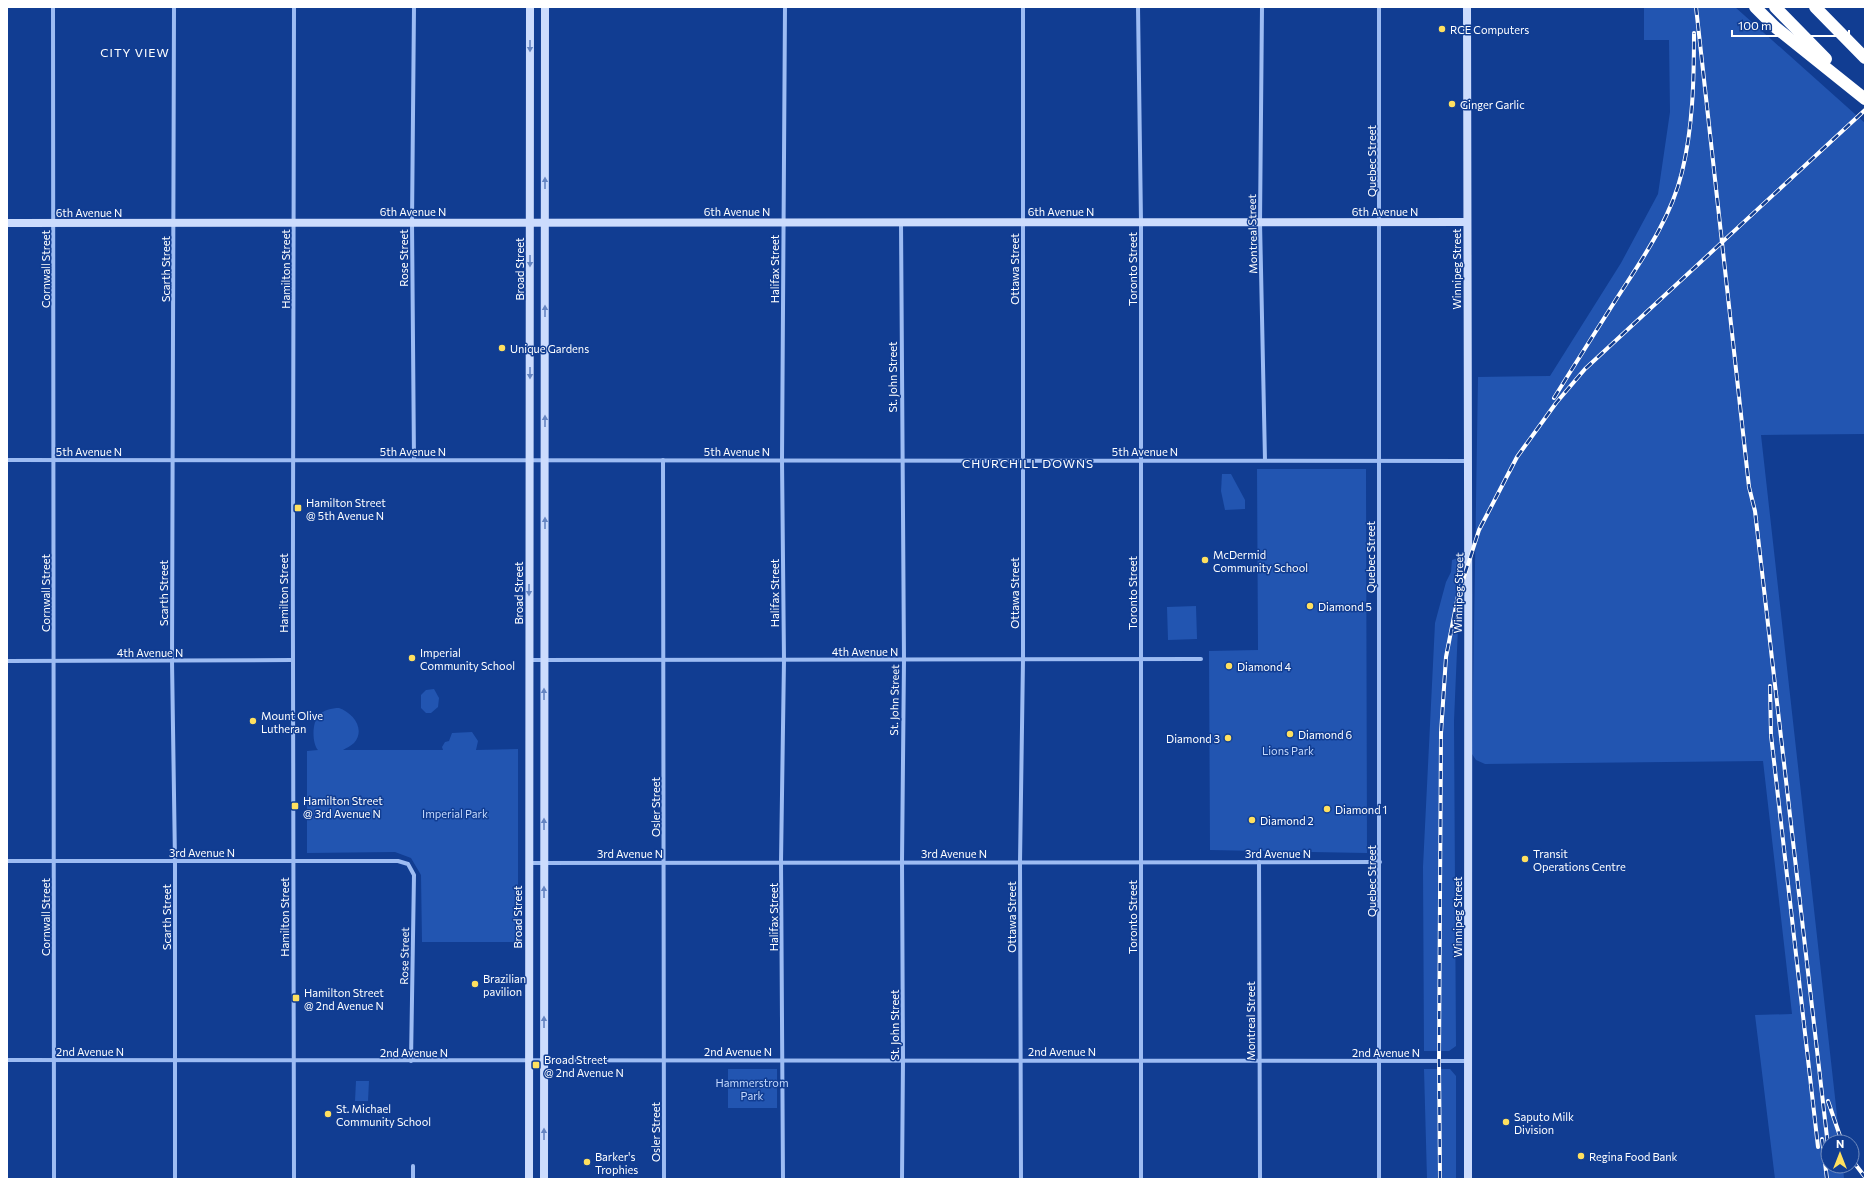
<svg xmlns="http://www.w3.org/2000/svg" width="1872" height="1186" viewBox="0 0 1872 1186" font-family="Commissioner,sans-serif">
  <rect width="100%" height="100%" fill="#113d92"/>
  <!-- green -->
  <g fill="#2255b1">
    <polygon points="1644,7 1735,7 1865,123 1865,434 1761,435 1840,1142 1828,1142 1828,1166 1843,1166 1844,1179 1775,1179 1755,1015 1792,1014 1763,761 1485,764 1476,760 1472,754 1478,377 1550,376 1621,263 1658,194 1670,112 1669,40 1644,40"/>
    <polygon points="1257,469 1366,469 1367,853 1210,850 1209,651 1258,650"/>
    <polygon points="1222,474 1231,474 1245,500 1245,509 1225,510 1221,491"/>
    <polygon points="1461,557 1454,721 1456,1046 1449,1051 1424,1051 1423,867 1435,623 1446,582 1451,572 1452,560"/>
    <polygon points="1196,606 1197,639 1168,640 1167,607"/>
    <polygon points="434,689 439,698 438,707 431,713 426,713 421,708 421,695 426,690"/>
    <path d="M339,708C353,713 366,729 354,743C351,746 346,748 343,750H443L442,747L445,742L449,741L452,733L472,732L478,741L476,750L518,749V942H422L421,875L411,858L395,852L307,853V751L318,750C312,743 312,724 318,716C323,710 332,708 339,708Z"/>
    <rect x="728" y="1069" width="49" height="39"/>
    <polygon points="1424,1069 1450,1069 1456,1076 1456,1179 1427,1179"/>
    <polygon points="356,1081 369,1081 368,1101 355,1101"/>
  </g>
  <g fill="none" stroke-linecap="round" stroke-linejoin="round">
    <!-- street -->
    <g stroke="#9dbcf3" stroke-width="4">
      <polyline points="53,7 54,1179"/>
      <polyline points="174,7 172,661 175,861 175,1179"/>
      <polyline points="1138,7 1141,222 1141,1179"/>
      <polyline points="1262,7 1260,222 1265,460"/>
      <polyline points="1379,7 1379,1179"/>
      <polyline points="901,222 904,660 902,862 903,1060 902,1179"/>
      <polyline points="7,460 1468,461"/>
      <polyline points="414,460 412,222 414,7"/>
      <polyline points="663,460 664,1179"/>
      <polyline points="530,660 1201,659"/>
      <polyline points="7,661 292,660"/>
      <polyline points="7,861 398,861 408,864 414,875 411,1061"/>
      <polyline points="1259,862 1260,1179"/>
      <polyline points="528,863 1380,862"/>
      <polyline points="7,1060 1468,1061"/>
      <polyline points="413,1166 413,1179"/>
      <path d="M294,1179C291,788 294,398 294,7"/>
      <polyline points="783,1179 781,862 784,660 782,460 785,7"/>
      <polyline points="1021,1179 1020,862 1023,660 1023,7"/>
    </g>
    <!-- secondary -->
    <g stroke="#ccdcfd" stroke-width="8">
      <path d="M1467,7C1468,398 1469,788 1468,1179"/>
      <polyline points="7,223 1467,222"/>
      <polyline points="529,1179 530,7"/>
      <polyline points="544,1179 545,7"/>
    </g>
    <!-- highway -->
    <g stroke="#fff" stroke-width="12">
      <polyline points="1755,7 1775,27 1865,99"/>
      <polyline points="1775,7 1826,59"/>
      <polyline points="1815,7 1865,58"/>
    </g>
    <defs>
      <g id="rail">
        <polyline points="1696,7 1749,487 1755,511 1828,1146"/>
        <path d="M1554,398C1575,364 1596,331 1617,298C1643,258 1671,218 1682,172C1693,127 1694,79 1694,33"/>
        <polyline points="1770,686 1771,735 1818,1147"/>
        <polyline points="1828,1101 1842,1142"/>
        <polyline points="1822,1139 1827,1179"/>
        <polyline points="1852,1160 1865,1177"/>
        <polyline points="1440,1179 1439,1061 1441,733 1446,657 1458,596 1479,530 1517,457 1556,403 1585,369 1865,110"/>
      </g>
    </defs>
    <!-- rail casing -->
    <use href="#rail" stroke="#fff" stroke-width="4"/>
    <!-- rail -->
    <use href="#rail" stroke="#113d92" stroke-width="2.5" stroke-dasharray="8" stroke-linecap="butt"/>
  </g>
  <!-- one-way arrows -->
  <defs><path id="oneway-solid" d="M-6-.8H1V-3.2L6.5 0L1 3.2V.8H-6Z"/></defs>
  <g fill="#6585c2">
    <use href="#oneway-solid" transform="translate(530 46) rotate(90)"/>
    <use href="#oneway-solid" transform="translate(545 183) rotate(-90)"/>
    <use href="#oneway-solid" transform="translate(530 261) rotate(90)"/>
    <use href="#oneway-solid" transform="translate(545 311) rotate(-90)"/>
    <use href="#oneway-solid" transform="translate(530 373) rotate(90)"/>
    <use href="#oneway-solid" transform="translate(545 421) rotate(-90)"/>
    <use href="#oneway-solid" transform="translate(545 523) rotate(-90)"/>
    <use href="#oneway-solid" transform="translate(529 590) rotate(90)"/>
    <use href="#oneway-solid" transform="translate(544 694) rotate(-90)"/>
    <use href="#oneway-solid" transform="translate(544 824) rotate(-90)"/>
    <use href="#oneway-solid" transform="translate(544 892) rotate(-90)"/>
    <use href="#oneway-solid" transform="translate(544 1022) rotate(-90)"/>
    <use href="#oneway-solid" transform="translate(544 1134) rotate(-90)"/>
  </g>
  <!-- markers -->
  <g fill="#ffe05f" stroke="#113d92" stroke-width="1.5">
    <circle cx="1442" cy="29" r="4"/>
    <circle cx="1452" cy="104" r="4"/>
    <circle cx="502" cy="348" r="4"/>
    <rect x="294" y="504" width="8" height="8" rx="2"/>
    <circle cx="1205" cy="560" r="4"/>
    <circle cx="1310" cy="606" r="4"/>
    <circle cx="412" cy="658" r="4"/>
    <circle cx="1229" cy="666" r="4"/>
    <circle cx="253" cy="721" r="4"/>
    <circle cx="1290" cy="734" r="4"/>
    <circle cx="1228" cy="738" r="4"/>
    <rect x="291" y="802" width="8" height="8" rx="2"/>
    <circle cx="1327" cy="809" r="4"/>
    <circle cx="1252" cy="820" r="4"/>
    <circle cx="1525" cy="859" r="4"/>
    <circle cx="475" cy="984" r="4"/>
    <rect x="292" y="994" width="8" height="8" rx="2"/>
    <rect x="532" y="1061" width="8" height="8" rx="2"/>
    <circle cx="328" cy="1114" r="4"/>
    <circle cx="1506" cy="1122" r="4"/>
    <circle cx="1581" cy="1156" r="4"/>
    <circle cx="587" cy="1162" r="4"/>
  </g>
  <g text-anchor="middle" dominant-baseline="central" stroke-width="3" stroke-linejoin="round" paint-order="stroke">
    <!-- poi labels -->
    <g font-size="11" fill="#fff" stroke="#113d92" text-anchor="start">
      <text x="1450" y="29">RCE Computers</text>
      <text x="1460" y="104">Ginger Garlic</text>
      <text x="510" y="348">Unique Gardens</text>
      <text x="306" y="502">Hamilton Street<tspan x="306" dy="13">@ 5th Avenue N</tspan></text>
      <text x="1213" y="554">McDermid<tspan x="1213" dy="13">Community School</tspan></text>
      <text x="1318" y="606">Diamond 5</text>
      <text x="420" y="652">Imperial<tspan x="420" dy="13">Community School</tspan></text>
      <text x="1237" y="666">Diamond 4</text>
      <text x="261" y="715">Mount Olive<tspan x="261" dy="13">Lutheran</tspan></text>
      <text x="1298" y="734">Diamond 6</text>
      <text x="1220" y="738" text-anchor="end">Diamond 3</text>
      <text x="303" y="800">Hamilton Street<tspan x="303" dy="13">@ 3rd Avenue N</tspan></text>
      <text x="1335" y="809">Diamond 1</text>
      <text x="1260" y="820">Diamond 2</text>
      <text x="1533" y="853">Transit<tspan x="1533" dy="13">Operations Centre</tspan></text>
      <text x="483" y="978">Brazilian<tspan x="483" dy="13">pavilion</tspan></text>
      <text x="304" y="992">Hamilton Street<tspan x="304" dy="13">@ 2nd Avenue N</tspan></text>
      <text x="544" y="1059">Broad Street<tspan x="544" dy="13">@ 2nd Avenue N</tspan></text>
      <text x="336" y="1108">St. Michael<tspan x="336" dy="13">Community School</tspan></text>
      <text x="1514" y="1116">Saputo Milk<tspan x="1514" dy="13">Division</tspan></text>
      <text x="595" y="1156">Barker's<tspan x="595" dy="13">Trophies</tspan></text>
      <text x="1589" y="1156">Regina Food Bank</text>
    </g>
    <!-- street labels -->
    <g font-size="11" fill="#fff" stroke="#113d92">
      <text transform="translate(1371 161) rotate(-90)">Quebec Street</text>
      <text x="413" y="211">6th Avenue N</text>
      <text x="737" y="211">6th Avenue N</text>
      <text x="1061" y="211">6th Avenue N</text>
      <text x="1385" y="211">6th Avenue N</text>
      <text x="89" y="212">6th Avenue N</text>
      <text transform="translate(1252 234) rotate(-91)">Montreal Street</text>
      <text transform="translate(403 258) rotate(-90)">Rose Street</text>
      <text transform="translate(45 269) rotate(-90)">Cornwall Street</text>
      <text transform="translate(165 269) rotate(-90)">Scarth Street</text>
      <text transform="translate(285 269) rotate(-90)">Hamilton Street</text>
      <text transform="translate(519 269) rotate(-90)">Broad Street</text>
      <text transform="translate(774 269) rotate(-90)">Halifax Street</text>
      <text transform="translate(1014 269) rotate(-90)">Ottawa Street</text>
      <text transform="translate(1132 269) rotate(-90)">Toronto Street</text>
      <text transform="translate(1456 269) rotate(-90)">Winnipeg Street</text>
      <text transform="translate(892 377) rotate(-90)">St. John Street</text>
      <text x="89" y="451">5th Avenue N</text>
      <text x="413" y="451">5th Avenue N</text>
      <text x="737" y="451">5th Avenue N</text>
      <text x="1145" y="451">5th Avenue N</text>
      <text transform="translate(1370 557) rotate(-90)">Quebec Street</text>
      <text transform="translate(45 593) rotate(-90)">Cornwall Street</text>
      <text transform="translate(163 593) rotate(-90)">Scarth Street</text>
      <text transform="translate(283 593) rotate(-90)">Hamilton Street</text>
      <text transform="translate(518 593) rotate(-90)">Broad Street</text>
      <text transform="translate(774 593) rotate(-90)">Halifax Street</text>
      <text transform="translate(1014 593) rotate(-90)">Ottawa Street</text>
      <text transform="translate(1132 593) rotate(-90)">Toronto Street</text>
      <text transform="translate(1458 593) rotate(-89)">Winnipeg Street</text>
      <text x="865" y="651">4th Avenue N</text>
      <text x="150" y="652">4th Avenue N</text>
      <text transform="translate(894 700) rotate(-89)">St. John Street</text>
      <text transform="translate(655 807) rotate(-90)">Osler Street</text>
      <text x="202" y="852">3rd Avenue N</text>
      <text x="630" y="853">3rd Avenue N</text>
      <text x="954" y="853">3rd Avenue N</text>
      <text x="1278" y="853">3rd Avenue N</text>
      <text transform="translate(1371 881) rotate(-90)">Quebec Street</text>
      <text transform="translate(45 917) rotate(-90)">Cornwall Street</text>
      <text transform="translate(166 917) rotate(-90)">Scarth Street</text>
      <text transform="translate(284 917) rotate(-90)">Hamilton Street</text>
      <text transform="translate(517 917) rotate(-90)">Broad Street</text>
      <text transform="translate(773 917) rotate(-90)">Halifax Street</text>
      <text transform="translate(1011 917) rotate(-90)">Ottawa Street</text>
      <text transform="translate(1132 917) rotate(-90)">Toronto Street</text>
      <text transform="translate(1457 917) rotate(-90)">Winnipeg Street</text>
      <text transform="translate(404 956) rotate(-89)">Rose Street</text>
      <text transform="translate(1250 1021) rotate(-90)">Montreal Street</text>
      <text transform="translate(894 1025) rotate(-90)">St. John Street</text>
      <text x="90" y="1051">2nd Avenue N</text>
      <text x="738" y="1051">2nd Avenue N</text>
      <text x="1062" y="1051">2nd Avenue N</text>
      <text x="414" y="1052">2nd Avenue N</text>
      <text x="1386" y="1052">2nd Avenue N</text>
      <text transform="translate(655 1132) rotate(-90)">Osler Street</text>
    </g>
    <!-- park labels -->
    <g font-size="11" fill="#c4d9fd" stroke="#113d92">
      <text x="1288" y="750">Lions Park</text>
      <text x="455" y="813">Imperial Park</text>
      <text x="752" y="1082">Hammerstrom<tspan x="752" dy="13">Park</tspan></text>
    </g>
    <!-- neighbourhood labels -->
    <g font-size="12" letter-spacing="1" fill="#fff" stroke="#113d92">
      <text x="135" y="52">CITY VIEW</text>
      <text x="1028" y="463">CHURCHILL DOWNS</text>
    </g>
  </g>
  <!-- border -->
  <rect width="1872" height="1186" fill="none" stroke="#ffffff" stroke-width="16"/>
  <!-- north arrow -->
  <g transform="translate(1840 1154)"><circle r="19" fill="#113d92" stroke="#708bbe"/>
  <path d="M0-3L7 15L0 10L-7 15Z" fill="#ffe05f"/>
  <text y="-6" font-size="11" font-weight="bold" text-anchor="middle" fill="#ffffff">N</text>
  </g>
  <!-- scale -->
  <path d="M1732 30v6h117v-6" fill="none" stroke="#ffffff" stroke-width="2"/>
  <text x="1738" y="30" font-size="12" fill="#ffffff" stroke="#113d92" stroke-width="3" paint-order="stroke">100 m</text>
</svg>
